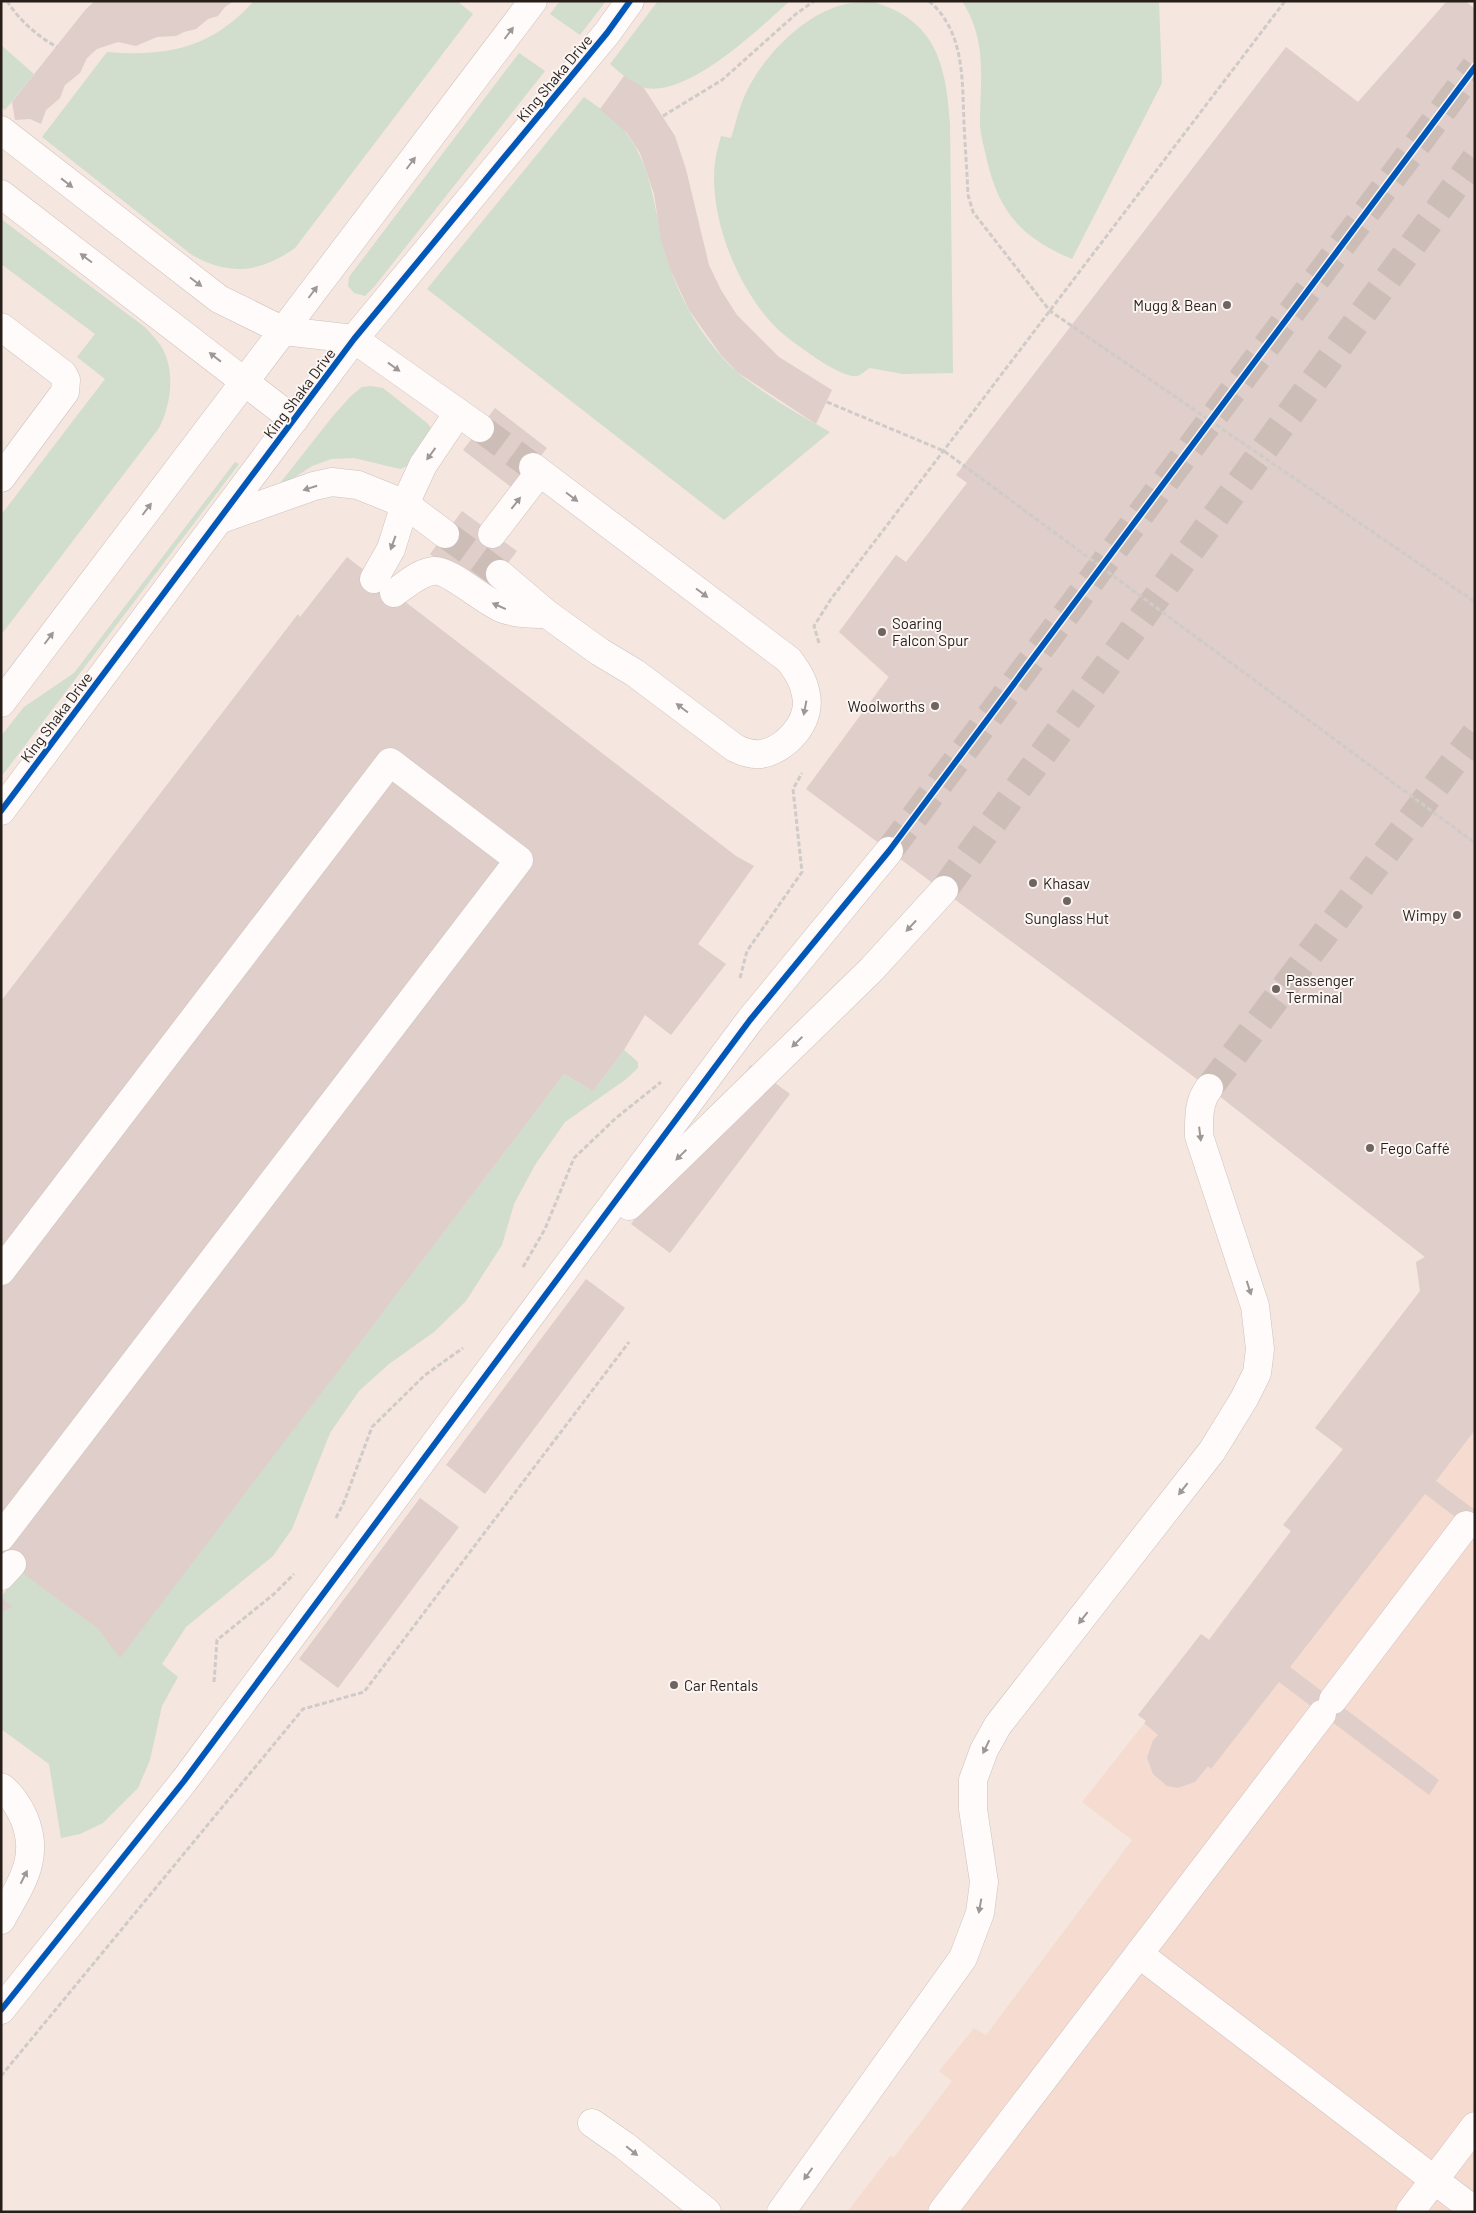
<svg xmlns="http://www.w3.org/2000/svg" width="1476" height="2213" viewBox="0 0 1476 2213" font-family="Barlow,sans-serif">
  <rect width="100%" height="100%" fill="#f5e6df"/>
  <!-- built -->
  <polygon fill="#f6dcd0" points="1465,1 1475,9 1475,2212 847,2212 890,2156 894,2157 952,2081 939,2071 974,2028 986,2035 1132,1840 1082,1802 1146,1721 1138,1715 1201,1634 1209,1639 1291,1531 1343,1450 1315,1428 1420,1291 1416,1262 1425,1257 1209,1088 806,789 888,677 839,632 896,555 906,562 967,483 1286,47 1358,102"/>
  <!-- green -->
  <g fill="#d1ddcd">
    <path d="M254,1H457L473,14L295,248C260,273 229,276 192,255L42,137L107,52C167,57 212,48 254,1Z"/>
    <polygon points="560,1 606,1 580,35 550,14"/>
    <path d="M658,1H790C758,29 690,96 645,88C632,85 620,72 610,64Z"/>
    <path d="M962,1H1159L1162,83L1072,259C1020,237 998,211 986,156C984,146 980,134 980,123C980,78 988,42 962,1Z"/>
    <path d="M873,2C936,20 946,64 950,124L953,373L903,374L870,368C865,370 862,375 857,376C844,378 814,357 803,349C796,344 789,339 782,333C740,296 708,218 715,162C716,153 719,144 721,136L731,138C735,127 737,115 741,105C755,64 800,16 842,5C852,2 863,3 873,2Z"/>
    <polygon points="1,45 34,74 5,110 1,107"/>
    <polygon points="519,53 545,71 374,287 365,296 354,293 348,286 349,277"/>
    <path d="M584,97C599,108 616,118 627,134C657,174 654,225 671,271C684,307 708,346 737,372C765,395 799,415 830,432L724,520L427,289Z"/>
    <path d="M1,219L146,328C151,334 157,340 161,346C176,370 171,405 159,428L1,635V515L105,379L77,357L95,334L1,264Z"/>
    <polygon points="371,386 383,388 427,423 431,428 429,437 410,465 400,469 354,458 331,459 312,466 280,487 277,487 333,416 351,396 362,387"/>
    <polygon points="235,462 239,464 1,777 1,736 24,707 74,673"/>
    <polygon points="624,1050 638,1062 638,1068 625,1080 565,1122 535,1165 514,1204 502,1245 466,1301 434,1332 389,1364 359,1391 330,1433 292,1529 273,1556 186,1627 162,1664 178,1677 162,1706 150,1760 138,1788 103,1823 80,1834 61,1838 49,1764 1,1729 1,1597 21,1571 98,1629 120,1657 564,1074 593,1091"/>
  </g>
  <!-- building -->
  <g fill="#dfceca">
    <polygon points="95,1 234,1 225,7 218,16 208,19 196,29 184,32 176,36 157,37 136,46 118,42 97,49 87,58 80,73 65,85 60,98 46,110 41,124 30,119 15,120 12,102 86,9"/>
    <polygon points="1447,1 1465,1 1475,9 1475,1430 1436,1481 1475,1510 1475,1532 1425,1494 1290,1667 1439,1780 1429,1795 1279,1682 1211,1769 1208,1766 1195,1782 1178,1788 1167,1786 1153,1774 1147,1758 1153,1740 1158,1735 1144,1723 1146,1721 1138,1715 1201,1634 1209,1640 1291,1531 1283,1525 1343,1449 1315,1428 1420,1291 1416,1262 1425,1257 1209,1088 806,789 889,677 839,632 896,555 906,562 967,483 956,475 1286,47 1358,102"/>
    <polygon points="624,76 644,88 675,136 686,169 709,265 721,290 737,315 779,357 832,390 816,424 737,372 721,355 689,310 670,269 661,240 654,194 640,153 627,133 600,109"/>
    <polygon points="495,408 547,448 515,490 463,450"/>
    <polygon points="462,511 517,551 485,594 430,554"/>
    <polygon points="347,557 736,856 754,866 698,944 726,964 671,1035 645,1015 624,1050 593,1091 564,1074 120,1658 98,1629 1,1557 1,1001 298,614 300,617"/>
    <polygon points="751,1065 790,1094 670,1253 631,1224"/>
    <polygon points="586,1279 625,1308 485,1494 446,1465"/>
    <polygon points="420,1498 459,1527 338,1688 299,1659"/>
    <polygon points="1,1599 4,1600 12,1607 1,1612"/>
  </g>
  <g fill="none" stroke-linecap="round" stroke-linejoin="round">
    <!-- minor-tunnel -->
    <g stroke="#ccbeb7" stroke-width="28" stroke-dasharray="28 14" stroke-linecap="butt">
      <polyline points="480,428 533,467"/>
      <polyline points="445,534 500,574"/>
      <polyline points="889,851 1475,67"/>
      <polyline points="944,890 1475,159"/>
      <polyline points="1209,1088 1475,734"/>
    </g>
    <defs>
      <g id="minor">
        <polyline points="1,130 219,299 284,331 354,339 480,428"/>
        <polyline points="1,194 294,420"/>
        <polyline points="1,327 63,374 66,380 65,392 1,478"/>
        <polyline points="221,519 314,486 332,482 358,485 405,504 445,534"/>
        <polyline points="492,534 539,473"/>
        <path d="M500,574L547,614L600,652L635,673L735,748C743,752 751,755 761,754C785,750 812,722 806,695C804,681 797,671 789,660L533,467"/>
        <polyline points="374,579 391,549 405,504 423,465 458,413"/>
        <path d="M394,593C406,585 419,572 434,571C448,569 484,601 501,608C515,614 532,614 547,614"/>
        <polyline points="1,703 533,1"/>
        <polyline points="1,811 354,339 607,33 630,1"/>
        <polyline points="629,1206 871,970 944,890"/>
        <polyline points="1,1271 390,762 519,860 1,1537"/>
        <polyline points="1,1576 12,1564"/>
        <polyline points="1333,1700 1466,1525"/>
        <path d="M1,1787C11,1794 19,1807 24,1818C41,1859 20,1885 1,1920"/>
        <polyline points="1139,1954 1475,2211"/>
        <polyline points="1,2010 184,1781 750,1020 889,851"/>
        <polyline points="592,2123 625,2146 707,2212"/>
        <path d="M781,2212L963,1958L980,1913L984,1882L973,1809V1780L984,1750L998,1725L1212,1451L1244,1399L1257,1373L1260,1349L1255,1306L1199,1136C1199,1119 1198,1102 1209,1088"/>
        <polyline points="942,2212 1322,1714"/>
        <polyline points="1410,2212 1475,2126"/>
      </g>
    </defs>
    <!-- minor casing -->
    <use href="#minor" stroke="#cdc2bd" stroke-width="29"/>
    <!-- path -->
    <g stroke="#d0cbc8" stroke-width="3" stroke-dasharray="5 2.5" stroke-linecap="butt">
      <path d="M7,1C19,20 37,36 57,47"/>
      <path d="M929,1C965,32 962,80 964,122C965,147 967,171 968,195L973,212L1050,311L1475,602"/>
      <polyline points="663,116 722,80 796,14 814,1"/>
      <polyline points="827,402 944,451 1475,843"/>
      <polyline points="819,643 814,626 831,599 1285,1"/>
      <polyline points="740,978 747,951 802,872 793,789 802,773"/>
      <polyline points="523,1267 545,1229 574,1158 616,1118 661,1082"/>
      <polyline points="336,1518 344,1502 372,1427 425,1375 463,1348"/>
      <polyline points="214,1682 217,1640 274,1594 294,1574"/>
      <polyline points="1,2076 303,1709 364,1692 629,1342"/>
    </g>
    <!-- minor -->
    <use href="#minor" stroke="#fefbfa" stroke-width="28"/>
    <defs>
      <g id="cycleway">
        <polyline points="1,811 354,339 607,33 630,1"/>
        <polyline points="1,2010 184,1781 750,1020 889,851 1475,67"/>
      </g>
    </defs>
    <!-- cycleway casing -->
    <use href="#cycleway" stroke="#fbf5f3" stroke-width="9"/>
    <!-- cycleway -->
    <use href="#cycleway" stroke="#0057b8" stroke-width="6"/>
  </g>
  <!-- one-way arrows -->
  <defs><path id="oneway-solid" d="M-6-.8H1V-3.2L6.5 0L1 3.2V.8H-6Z" transform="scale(1.25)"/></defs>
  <g fill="#9d9895">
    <use href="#oneway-solid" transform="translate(509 33) rotate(-53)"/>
    <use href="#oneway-solid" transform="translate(411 163) rotate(-53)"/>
    <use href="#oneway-solid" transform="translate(67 183) rotate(38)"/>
    <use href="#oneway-solid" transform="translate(86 258) rotate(-143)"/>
    <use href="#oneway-solid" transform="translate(196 282) rotate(37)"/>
    <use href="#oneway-solid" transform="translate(313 292) rotate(-53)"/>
    <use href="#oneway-solid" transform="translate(215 357) rotate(-142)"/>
    <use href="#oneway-solid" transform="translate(394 367) rotate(36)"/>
    <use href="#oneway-solid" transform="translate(431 454) rotate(126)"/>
    <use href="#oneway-solid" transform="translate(310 488) rotate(162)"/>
    <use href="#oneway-solid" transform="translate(572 497) rotate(37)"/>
    <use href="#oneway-solid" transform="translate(516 503) rotate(-52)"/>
    <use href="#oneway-solid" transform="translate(147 509) rotate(-53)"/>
    <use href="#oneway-solid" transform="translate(393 543) rotate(110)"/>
    <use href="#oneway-solid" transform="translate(702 593) rotate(37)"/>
    <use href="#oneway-solid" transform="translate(499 606) rotate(-156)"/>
    <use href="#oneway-solid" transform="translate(49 638) rotate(-53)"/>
    <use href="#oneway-solid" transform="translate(682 708) rotate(-143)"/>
    <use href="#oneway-solid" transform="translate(805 708) rotate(101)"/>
    <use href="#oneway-solid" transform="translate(911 926) rotate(133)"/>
    <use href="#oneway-solid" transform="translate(797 1042) rotate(136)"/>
    <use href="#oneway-solid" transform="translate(1200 1134) rotate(83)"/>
    <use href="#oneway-solid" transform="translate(681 1155) rotate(136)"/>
    <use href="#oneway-solid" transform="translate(1249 1288) rotate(72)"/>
    <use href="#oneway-solid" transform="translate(1183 1489) rotate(128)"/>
    <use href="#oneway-solid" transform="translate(1083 1618) rotate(128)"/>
    <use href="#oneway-solid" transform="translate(986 1747) rotate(116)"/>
    <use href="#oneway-solid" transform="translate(24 1877) rotate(-63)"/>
    <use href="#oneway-solid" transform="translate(980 1906) rotate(100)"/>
    <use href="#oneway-solid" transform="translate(632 2151) rotate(39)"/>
    <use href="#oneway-solid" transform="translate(808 2174) rotate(126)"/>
  </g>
  <!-- markers -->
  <g fill="#6f645e" stroke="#fbf5f3" stroke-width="2">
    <circle cx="1227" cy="305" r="5"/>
    <circle cx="882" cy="632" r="5"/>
    <circle cx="935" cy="706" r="5"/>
    <circle cx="1033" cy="883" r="5"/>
    <circle cx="1067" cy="901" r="5"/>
    <circle cx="1457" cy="915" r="5"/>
    <circle cx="1276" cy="989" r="5"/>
    <circle cx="1370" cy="1148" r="5"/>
    <circle cx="674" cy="1685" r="5"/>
  </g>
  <g text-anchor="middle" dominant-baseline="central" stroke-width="4" stroke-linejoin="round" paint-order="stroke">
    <!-- street labels -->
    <g font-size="15" fill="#271e19" stroke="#fbf5f3">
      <text transform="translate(554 78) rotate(-50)">King Shaka Drive</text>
      <text transform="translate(299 393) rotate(-53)">King Shaka Drive</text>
      <text transform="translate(56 717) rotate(-53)">King Shaka Drive</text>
    </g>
    <!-- poi labels -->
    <g font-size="15" fill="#271e19" stroke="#fbf5f3" text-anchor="start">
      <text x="1217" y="305" text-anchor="end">Mugg &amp; Bean</text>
      <text x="892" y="623">Soaring<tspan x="892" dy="17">Falcon Spur</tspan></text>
      <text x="925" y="706" text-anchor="end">Woolworths</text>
      <text x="1043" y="883">Khasav</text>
      <text x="1447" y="915" text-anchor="end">Wimpy</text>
      <text x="1067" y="918" text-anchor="middle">Sunglass Hut</text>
      <text x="1286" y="980">Passenger<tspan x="1286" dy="17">Terminal</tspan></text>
      <text x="1380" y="1148">Fego Caffé</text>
      <text x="684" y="1685">Car Rentals</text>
    </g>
  </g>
  <!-- border -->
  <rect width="1476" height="2213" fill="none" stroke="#271e19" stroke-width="5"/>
</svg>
